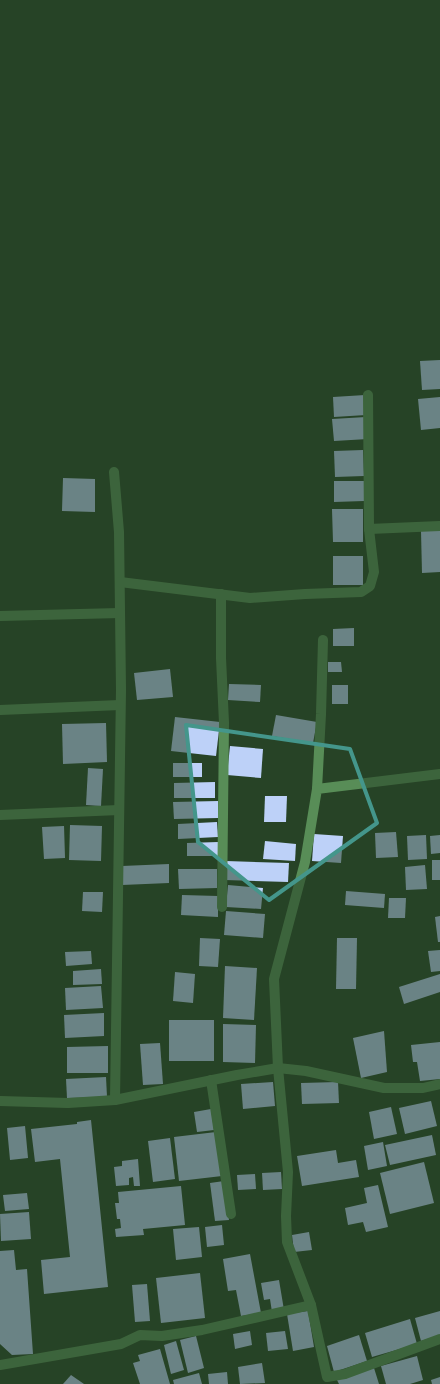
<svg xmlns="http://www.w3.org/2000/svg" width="440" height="1384" viewBox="0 0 440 1384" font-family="Signika,sans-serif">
  <rect width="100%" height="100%" fill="#274326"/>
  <!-- building -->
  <g fill="#bdd1f8">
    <polygon points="440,360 440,389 422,390 420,361"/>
    <polygon points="365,395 366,415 334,417 333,397"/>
    <polygon points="440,397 440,428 421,430 418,399"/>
    <polygon points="366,417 368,439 334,441 332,419"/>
    <polygon points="363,450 364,476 335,477 334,451"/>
    <polygon points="63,478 95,479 95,512 62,511"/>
    <polygon points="334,481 364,481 364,501 334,502"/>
    <polygon points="332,509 363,509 363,542 333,542"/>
    <polygon points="440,530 440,572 422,573 421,531"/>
    <rect x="333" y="556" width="30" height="29"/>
    <polygon points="354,628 354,646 333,646 333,629"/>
    <polygon points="328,662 341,662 342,672 328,672"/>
    <polygon points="170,669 173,697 137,700 134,673"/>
    <polygon points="229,684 261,685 260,702 228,700"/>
    <rect x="332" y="685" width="16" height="19"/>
    <polygon points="276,715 317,722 313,743 272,736"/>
    <polygon points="175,717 220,722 216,756 171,751"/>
    <polygon points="106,723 107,762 63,764 62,724"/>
    <polygon points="230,746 263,749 261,778 227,775"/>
    <rect x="173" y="763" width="29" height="14"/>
    <polygon points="88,768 103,769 101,806 86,805"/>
    <polygon points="215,782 215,798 174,798 174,783"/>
    <polygon points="265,796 287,796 286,822 264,822"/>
    <polygon points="218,801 218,818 174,819 173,802"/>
    <polygon points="217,822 218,837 178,839 178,824"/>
    <polygon points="70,825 102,826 101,861 69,860"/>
    <polygon points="64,826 65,858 44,859 42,827"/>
    <polygon points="396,832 398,857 376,858 375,833"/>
    <polygon points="314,834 343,836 341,863 312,861"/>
    <polygon points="426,835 427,859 408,860 407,836"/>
    <polygon points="440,835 440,853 431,854 430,836"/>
    <polygon points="265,841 296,844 295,861 263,859"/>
    <polygon points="218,842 218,856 187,856 187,843"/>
    <rect x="432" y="860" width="8" height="20"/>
    <polygon points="226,861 289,863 288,882 225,880"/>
    <polygon points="169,864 169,883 122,885 122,866"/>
    <polygon points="425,865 427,889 406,890 405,867"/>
    <polygon points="178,869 217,869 217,888 179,889"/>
    <polygon points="228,885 263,888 261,909 226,907"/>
    <polygon points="346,891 385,894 384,908 345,905"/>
    <polygon points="83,892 103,892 102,912 82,911"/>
    <polygon points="182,895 218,896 218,917 181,915"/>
    <polygon points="389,898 406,898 405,918 388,918"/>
    <polygon points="226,911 265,914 263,938 224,935"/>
    <polygon points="440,916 440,942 438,942 435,917"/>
    <polygon points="200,938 220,939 218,967 199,966"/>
    <polygon points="337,938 357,938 356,989 336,989"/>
    <polygon points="440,950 440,971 431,972 428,951"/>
    <polygon points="91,951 92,964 66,966 65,952"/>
    <polygon points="225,966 257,968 254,1020 223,1018"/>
    <polygon points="101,969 102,984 73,985 73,971"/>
    <polygon points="175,972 195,974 193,1003 173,1001"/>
    <polygon points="440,974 440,992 404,1004 399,987"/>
    <polygon points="101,986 103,1008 66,1010 65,988"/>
    <polygon points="104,1013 104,1036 65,1038 64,1015"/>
    <rect x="169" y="1020" width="45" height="41"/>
    <polygon points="223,1024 256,1025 255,1063 223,1062"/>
    <polygon points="384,1031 387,1072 361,1078 353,1038"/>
    <polygon points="440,1042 440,1079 420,1081 417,1062 413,1062 411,1045"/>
    <polygon points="160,1043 163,1084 143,1085 140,1044"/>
    <polygon points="108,1046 108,1073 67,1073 67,1047"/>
    <polygon points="106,1077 107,1097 67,1098 66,1079"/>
    <polygon points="273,1082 275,1106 243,1109 241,1084"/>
    <polygon points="338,1082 339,1103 302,1104 301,1083"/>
    <polygon points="431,1101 437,1126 405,1134 399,1108"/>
    <polygon points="391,1107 397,1134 374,1139 369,1112"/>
    <polygon points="211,1109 214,1130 197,1132 194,1112"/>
    <polygon points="91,1120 108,1287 44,1294 41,1260 70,1257 60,1159 35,1162 31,1129 77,1124 77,1122"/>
    <polygon points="25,1126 28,1158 10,1160 7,1128"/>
    <polygon points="216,1132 222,1176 179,1181 174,1137"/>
    <polygon points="432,1135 436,1155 390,1165 385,1145"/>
    <polygon points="170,1138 175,1179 153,1182 148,1141"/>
    <polygon points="383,1142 387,1166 368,1170 364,1146"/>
    <polygon points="336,1150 338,1163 356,1160 359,1177 302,1186 297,1156"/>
    <polygon points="138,1159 140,1186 134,1186 133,1177 129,1178 129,1185 116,1186 114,1167 122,1166 122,1161"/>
    <polygon points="424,1162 434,1203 390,1214 380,1173"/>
    <polygon points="281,1172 282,1189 263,1190 262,1173"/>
    <polygon points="255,1174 256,1189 238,1190 237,1175"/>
    <polygon points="224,1181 229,1220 215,1221 210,1183"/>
    <polygon points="378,1185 388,1227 366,1232 363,1222 348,1225 345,1208 367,1203 364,1188"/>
    <polygon points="181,1186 185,1225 143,1229 144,1235 116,1237 115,1229 121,1228 120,1219 117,1219 115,1203 119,1203 118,1192"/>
    <polygon points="27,1193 29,1209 5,1211 3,1195"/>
    <polygon points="29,1212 31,1239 1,1241 0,1214"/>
    <polygon points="222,1225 224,1245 207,1247 205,1227"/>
    <polygon points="199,1227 202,1257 176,1260 173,1229"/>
    <polygon points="309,1232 312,1250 294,1252 292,1235"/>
    <polygon points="14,1250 16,1270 27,1269 33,1354 12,1355 0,1344 0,1251"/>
    <polygon points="250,1254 261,1313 241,1316 236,1290 228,1291 223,1259"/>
    <polygon points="200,1273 205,1318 161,1323 156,1278"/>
    <polygon points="279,1280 284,1310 272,1312 270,1299 264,1300 261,1283"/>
    <polygon points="147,1284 150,1321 135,1322 132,1285"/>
    <polygon points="308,1311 314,1347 293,1351 287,1314"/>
    <polygon points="440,1311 440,1335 421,1341 415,1318"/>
    <polygon points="410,1319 417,1344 372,1357 365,1333"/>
    <polygon points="250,1331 252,1345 235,1349 233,1334"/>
    <polygon points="285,1331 288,1349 268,1351 266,1333"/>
    <polygon points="359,1335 367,1361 334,1372 327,1346"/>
    <polygon points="196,1336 204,1368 188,1373 180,1340"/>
    <polygon points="176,1341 184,1370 171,1374 164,1345"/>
    <polygon points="160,1349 170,1384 140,1384 133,1363 140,1361 138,1355"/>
    <polygon points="417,1356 423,1380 410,1384 386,1384 381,1366"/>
    <polygon points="262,1363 265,1383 240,1384 238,1367"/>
    <polygon points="374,1368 379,1384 339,1384 337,1380"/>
    <polygon points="227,1372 228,1384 209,1384 208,1374"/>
    <polygon points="199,1373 202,1384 174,1384 173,1380"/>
    <polygon points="71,1375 84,1384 63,1384"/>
    <polygon points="440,1377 440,1384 432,1384 431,1380"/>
  </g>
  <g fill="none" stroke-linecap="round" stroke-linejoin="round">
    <!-- street -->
    <g stroke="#588d57" stroke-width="10">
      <polyline points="114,472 119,532 121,690 115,1100"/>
      <polyline points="369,529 440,526"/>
      <polyline points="120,582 250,598 305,594 361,592 370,586 374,572 369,529 368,395"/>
      <polyline points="221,594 221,658 224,723 222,907"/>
      <polyline points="0,616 120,613"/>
      <polyline points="0,710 120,705"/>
      <polyline points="317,789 321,714 323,640"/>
      <polyline points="0,815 119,810"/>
      <polyline points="211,1080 231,1214"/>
      <polyline points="0,1101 68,1103 115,1100 237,1075 278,1068 306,1071 384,1088 423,1088 440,1084"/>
      <polyline points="311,1305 287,1242 286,1216 288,1172 278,1068 274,979 305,862 317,789 440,774"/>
      <polyline points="0,1365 121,1344 140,1335 162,1336 202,1330 311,1305 327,1377 345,1374 440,1339"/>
    </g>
  </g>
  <!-- marked area -->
  <path d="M0 0H440V1384H0ZM186,725L350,749L377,823L269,900L198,842Z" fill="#274326" fill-opacity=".55" fill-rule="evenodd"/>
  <path fill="none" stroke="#44968b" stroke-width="4" stroke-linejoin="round" d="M186,725L350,749L377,823L269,900L198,842Z"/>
</svg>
